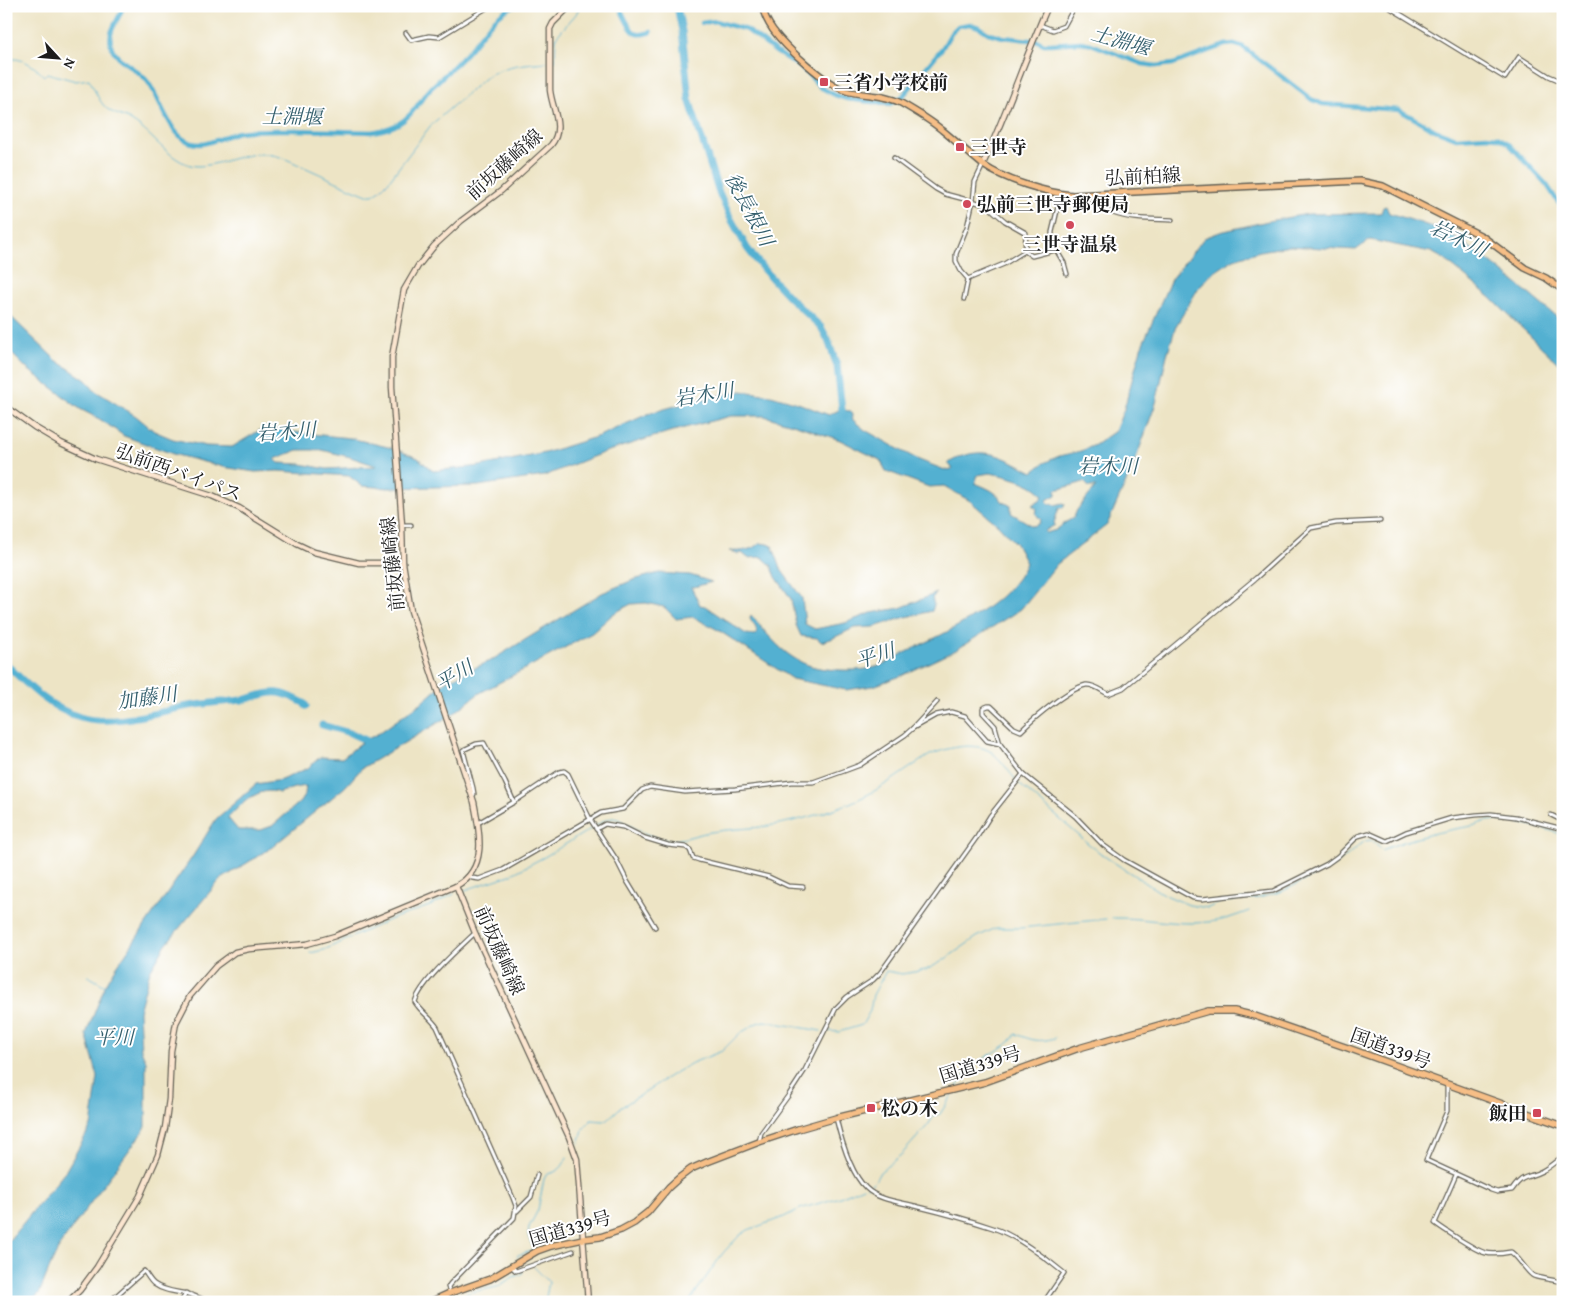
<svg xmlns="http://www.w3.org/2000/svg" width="1569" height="1308" viewBox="0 0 1569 1308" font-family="'Gentium Book Plus','Noto Serif JP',serif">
  <rect width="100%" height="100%" fill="#fff"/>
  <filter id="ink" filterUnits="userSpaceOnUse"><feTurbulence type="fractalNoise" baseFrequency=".02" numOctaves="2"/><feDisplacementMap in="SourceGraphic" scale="10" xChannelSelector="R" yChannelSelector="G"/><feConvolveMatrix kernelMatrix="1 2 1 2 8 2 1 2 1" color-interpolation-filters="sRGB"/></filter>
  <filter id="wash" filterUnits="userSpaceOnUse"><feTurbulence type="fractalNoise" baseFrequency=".0096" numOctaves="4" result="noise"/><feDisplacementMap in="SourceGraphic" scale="20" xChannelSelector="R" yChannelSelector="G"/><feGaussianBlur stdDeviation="1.12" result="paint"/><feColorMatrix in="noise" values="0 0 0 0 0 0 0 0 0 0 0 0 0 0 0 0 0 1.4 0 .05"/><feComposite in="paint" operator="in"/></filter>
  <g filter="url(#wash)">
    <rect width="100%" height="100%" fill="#ede4c5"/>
    <!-- water -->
    <g fill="#52b0d1" stroke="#376676" fill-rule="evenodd">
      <path d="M1386,206L1389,213C1408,219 1433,226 1450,235C1492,259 1526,293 1563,322V368L1490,297L1444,259L1431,252L1370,240L1356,250L1290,246L1260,251L1234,259L1210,275L1199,287L1176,326L1167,355L1156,403L1134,464L1107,525L1057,564L1021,609L956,650L901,676L873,686L846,690L792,679L718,630L693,617L676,619L664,607L646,603L631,604L613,614L592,633L478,694L453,714L362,768L345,787L271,848L220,880L166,944L150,971L139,1011L141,1050L146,1061V1127L62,1242L51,1264L39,1294L30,1302H6V1244L65,1172L91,1126L98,1077L86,1034L105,986L115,969L193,856L216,819L256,784L281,780L308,768L320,757L342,758L362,742L379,733L421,703L446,681L490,661L602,593L633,580L659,573L690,575L712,582L694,587H691L700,605L705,606L746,634L753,635L757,634L756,628L750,619L751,615C768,635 785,658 811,666C826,671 864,672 879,666C890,662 899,655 910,650C948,632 1009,604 1026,563L1016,544L998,525L970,501L944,486L929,487L886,471L880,460L840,440L796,425L764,416H731L669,432L605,452L544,476L478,486L389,488L362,486L349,476L278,471L255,472L223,467L173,454L124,436L101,420L80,409L54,389L26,368L6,348V312L56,360L86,380L94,390L136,416L154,431L173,439L206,446L232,447L265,427L293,432L350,438L392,448L418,458L433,471L480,466L545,453L599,436L650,413L693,401L741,391L771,395L798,403L829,415L839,410L851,411L853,420L865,430L902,451L919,460L945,470L953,469L948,463C983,443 1001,456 1033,472L1044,463L1059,456L1081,451L1095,445L1115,431L1124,409L1141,348L1171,279L1204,238L1220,232L1268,221L1308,214L1381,213L1383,207ZM298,450H322L350,457L377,466L327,469L301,464L279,463L275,459ZM990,473C1005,476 1035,482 1043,496L1041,499L1032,505L1037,509L1036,514L1041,520L1039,524L1033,526L1011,513V506L1002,501C997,491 984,487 975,483L978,475ZM1084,482L1089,487H1096L1077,510L1074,517L1065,523L1056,530L1046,533L1045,531L1055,525L1054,523L1059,508L1064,507L1065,504L1063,503L1055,505L1048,503L1047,500L1056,495V490ZM306,786L305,794L300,802L272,826L261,830H238L228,818C240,805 259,785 279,793L294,788Z"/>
      <path d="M761,543L772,545L782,571L802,598L805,624L815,629L845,623L871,613L900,608L937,593L932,598L934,605L932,611L906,617L874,627L854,628L831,639L821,642L817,638L801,636L796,625L791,599L776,577L771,565L762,557L748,558L742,553L738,554L729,551C742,552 751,550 761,543Z"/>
    </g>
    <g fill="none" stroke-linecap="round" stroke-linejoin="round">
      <!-- stream -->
      <g stroke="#52b0d1" stroke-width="1">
        <path d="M6,59C23,57 33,65 44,76L47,73L76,81L89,79C94,88 98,100 106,108C114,115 125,116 133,122C153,134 173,166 198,166C223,165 247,150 272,155C284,157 294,163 304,167C325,176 346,187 367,195H373L379,191L388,182L431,125L486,77C507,64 524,64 547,62"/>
        <polyline points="551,61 555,61 556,37 576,14 580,6"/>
        <path d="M1018,783L1091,846L1107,858L1163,894L1189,905L1208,908L1221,902L1259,898L1283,891L1335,865L1365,841L1371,840L1382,850C1411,838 1441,831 1472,826C1477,825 1482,822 1487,821C1508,818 1543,827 1563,835"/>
        <path d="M462,891L510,875L546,856L607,819L613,818L618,819C633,827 650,838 667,840C682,841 696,834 711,832C728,829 744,829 761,827C795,822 828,813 859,799C885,787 906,769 930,755C949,747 979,740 995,755C1003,762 1009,772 1016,780"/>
        <path d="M1112,918C1144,917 1176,926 1208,922C1222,921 1236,916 1249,911"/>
        <polyline points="310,953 324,950 391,919 430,906 454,894"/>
        <polyline points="88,976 107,987"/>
        <polyline points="827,1031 839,1032 862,1025 870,1011 873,995 886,971 902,974 926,970 941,962 977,937 996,928 1020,928 1106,919"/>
        <path d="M957,1087C961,1081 964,1075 969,1070C982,1055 1006,1051 1016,1034C1032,1040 1038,1043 1055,1038"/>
        <polyline points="579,1143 584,1128 591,1120 604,1121 608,1119 620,1108 671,1075 692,1063 722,1051 739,1034 757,1023 764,1021 821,1031"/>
        <polyline points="867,1186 875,1181 880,1172 902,1154 928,1125 934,1116 940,1114 954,1092"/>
        <path d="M517,1257L518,1255L532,1251L533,1248L528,1235L529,1227L538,1210L544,1179L547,1174C559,1172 563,1167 567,1157"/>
        <polyline points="534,1267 549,1282 545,1302"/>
        <polyline points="450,1302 471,1292 497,1287 513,1277 522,1274 522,1271"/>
        <polyline points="689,1302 723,1253 739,1236 748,1230 784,1217 800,1209 840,1197 863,1187"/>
      </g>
      <!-- canal -->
      <g stroke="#52b0d1" stroke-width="4.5">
        <path d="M123,6C121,16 113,24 111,34C106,60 136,65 148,82C159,97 169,131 185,140C204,151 220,136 239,132C258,129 277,130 296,130C321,131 347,131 372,132C381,130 390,129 398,124C413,116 420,99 432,87C445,74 458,63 470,49C482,34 495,14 514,6"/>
        <path d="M619,6C623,13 630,33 638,34C642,35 647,33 651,32"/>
        <polyline points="702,23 715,21 747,30 776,52 802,68 820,87 835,95 847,99 890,104 903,96 943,47 951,33 958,26 970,24 979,27 988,33 1003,37 1038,41 1044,44 1051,44 1081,42 1091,44 1142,64 1157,66 1173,64 1225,45 1234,44 1243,47 1311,99 1322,104 1399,110 1435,130 1456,138 1487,136 1497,137 1508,143 1547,185 1563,210"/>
      </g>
      <!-- river -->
      <g stroke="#52b0d1" stroke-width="7">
        <polyline points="677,6 682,31 689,99 718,190 730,217 747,248 764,270 790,298 821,327 828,340 837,366 843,418"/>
        <path d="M6,664C27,685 51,709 80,717C113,727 156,712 189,706C207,703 224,702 242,700C254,698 267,691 279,693C288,694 297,700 304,703L306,706"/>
        <polyline points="322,725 350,733 372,743"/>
      </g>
    </g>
  </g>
  <g filter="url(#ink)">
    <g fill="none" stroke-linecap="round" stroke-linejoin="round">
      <defs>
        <g id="street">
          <polyline points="1387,6 1505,78 1519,57 1549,76 1563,82"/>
          <polyline points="1040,25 1053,30 1064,26 1075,6"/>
          <polyline points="406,33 411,40 429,36 439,37 490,6"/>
          <polyline points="894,158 936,189 945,194 983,204 990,208 1005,221 1026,233 1025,251"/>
          <polyline points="983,165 975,182 973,201 967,227 956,254 956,261 961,271 968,279 1004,264 1025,251"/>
          <polyline points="1061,194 1052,232 1052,243 1064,263 1067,274"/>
          <path d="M1073,196C1086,201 1099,209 1113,213C1132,220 1152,219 1172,220"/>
          <polyline points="1025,251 1032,256 1055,250"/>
          <polyline points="964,299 968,279"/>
          <polyline points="402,525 411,525"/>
          <polyline points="913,728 936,715 951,712 965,716 987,741 1000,744 1023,774 1075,816 1103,845 1124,860 1193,898 1202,899 1273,891 1327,864 1338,856 1358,836 1369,833 1387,841 1406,832 1452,818 1476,815 1491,814 1516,817 1563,829"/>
          <path d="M1000,744L995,726L983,713V708L988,706H991L1014,728L1021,731C1034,718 1068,689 1086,685C1094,684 1102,691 1108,694L1123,688L1256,578L1311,528L1336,523L1380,521"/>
          <polyline points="472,797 474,794 473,788 463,750 476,744 484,743 505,782 514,802"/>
          <polyline points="1551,815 1563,821"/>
          <polyline points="478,823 514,802 559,772 564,771 568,774 590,819 616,859 627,881 655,927"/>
          <polyline points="596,829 605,824 623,827 645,838 668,845 686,847 690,850 693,858 699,860 769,877 788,886 803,887"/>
          <polyline points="470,876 472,878 479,879 503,870 601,813 623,809 642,790 650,787 685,792 735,789 792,782 813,782 844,771 860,765 905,735 913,728 937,702"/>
          <path d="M1447,1084V1111L1426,1160L1491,1190L1497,1192L1512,1190C1524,1173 1527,1179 1542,1171C1550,1167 1556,1161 1563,1156"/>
          <path d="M836,1118C841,1139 850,1173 866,1188C879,1201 902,1202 919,1207C944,1213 969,1220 993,1228C1015,1235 1046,1258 1064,1273L1044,1302"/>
          <polyline points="759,1142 761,1133 788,1096 805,1070 836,1008 847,997 873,980 880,973 977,837 990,816 1023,774"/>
          <path d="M1456,1175L1435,1223C1443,1229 1451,1234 1459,1239C1481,1252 1484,1257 1511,1252C1519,1258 1524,1268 1532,1275C1537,1279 1555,1279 1563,1283"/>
          <polyline points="517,1211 531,1197 537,1175"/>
          <polyline points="512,1267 516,1271 573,1251"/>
          <path d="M450,1293L448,1287L450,1284L514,1218L516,1206L513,1198L437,1027C430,1017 421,1012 415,1002C421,982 458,949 475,933"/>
          <path d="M109,1302L144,1271C147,1275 150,1281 154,1284C169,1295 190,1290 207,1302"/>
          <polyline points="179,1302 183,1299 186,1293"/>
        </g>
        <g id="secondary">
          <path d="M983,164C1007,112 1025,58 1048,6"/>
          <polyline points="6,407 34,427 61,443 96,459 212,496 239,508 297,544 314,552 359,563 403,563"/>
          <polyline points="456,886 475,933 569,1137 577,1159 588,1302"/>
          <path d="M68,1302L80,1290L97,1267L140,1196L158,1155L165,1128L169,1099L171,1051L176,1023L190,996L216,966L235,952L249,949L307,944L335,936L456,886C488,869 480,832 474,802L411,611L403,563L402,525L392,387V357L404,290L418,266L434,246L461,221L501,191L551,145C565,128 552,109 550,90V29L553,23L570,6"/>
        </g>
        <path id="primary" d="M762,6C764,15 768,23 773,30C786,48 826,84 846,91C864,96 884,94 901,103C915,111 930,120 942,130C956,141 969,154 983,165C1005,180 1046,193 1073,195L1360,181L1383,186L1482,236L1525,268L1546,278L1563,290"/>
        <polyline id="highway" points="430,1302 450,1293 490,1279 537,1251 551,1246 583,1239 600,1237 621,1230 634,1223 648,1212 669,1187 679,1178 691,1169 707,1162 759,1142 798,1129 836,1118 985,1082 1079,1048 1208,1011 1234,1011 1255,1016 1348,1048 1563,1126"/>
      </defs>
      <!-- street casing -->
      <use href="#street" stroke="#656257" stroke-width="5.5"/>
      <!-- secondary casing -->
      <use href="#secondary" stroke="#656257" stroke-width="7"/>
      <!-- primary casing -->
      <use href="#primary" stroke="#656257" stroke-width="8"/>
      <!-- highway casing -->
      <use href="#highway" stroke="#656257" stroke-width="8"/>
      <!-- street -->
      <use href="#street" stroke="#fff" stroke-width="3"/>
      <!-- secondary -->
      <use href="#secondary" stroke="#fbe5cf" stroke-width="4.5"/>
      <!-- primary -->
      <use href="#primary" stroke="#f6be86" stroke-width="5"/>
      <!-- highway -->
      <use href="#highway" stroke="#f6be86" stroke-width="5.5"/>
    </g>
  </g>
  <!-- markers -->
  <g fill="#d1495b" stroke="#fff" stroke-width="2">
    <rect x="819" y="77" width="10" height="10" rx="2.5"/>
    <rect x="955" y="142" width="10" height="10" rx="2.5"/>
    <circle cx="967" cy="204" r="5"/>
    <circle cx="1070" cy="225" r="5"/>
    <rect x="866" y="1103" width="10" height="10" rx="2.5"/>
    <rect x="1532" y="1108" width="10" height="10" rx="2.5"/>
  </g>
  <g text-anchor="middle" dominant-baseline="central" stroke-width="4" stroke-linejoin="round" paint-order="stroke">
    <!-- poi labels -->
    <g font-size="19" font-weight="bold" fill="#1c1c1c" stroke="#fff" text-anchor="start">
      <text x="834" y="82">三省小学校前</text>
      <text x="970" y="147">三世寺</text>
      <text x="977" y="204">弘前三世寺郵便局</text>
      <text x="1070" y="244" text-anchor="middle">三世寺温泉</text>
      <text x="881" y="1108">松の木</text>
      <text x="1527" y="1113" text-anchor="end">飯田</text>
    </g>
    <!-- street labels -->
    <g font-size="19" fill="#1c1c1c" stroke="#fff">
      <text transform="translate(504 164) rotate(-42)">前坂藤崎線</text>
      <text transform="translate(1143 176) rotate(-3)">弘前柏線</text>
      <text transform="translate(179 472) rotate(20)">弘前西バイパス</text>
      <text transform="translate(392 564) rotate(-96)">前坂藤崎線</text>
      <text transform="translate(500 950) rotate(66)">前坂藤崎線</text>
      <text transform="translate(1391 1048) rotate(20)">国道339号</text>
      <text transform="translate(980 1064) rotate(-17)">国道339号</text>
      <text transform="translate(570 1228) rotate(-16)">国道339号</text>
    </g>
    <!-- water labels -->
    <g font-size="20" font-style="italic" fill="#345f6d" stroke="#fff">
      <text transform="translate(1121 40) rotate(16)">土淵堰</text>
      <text transform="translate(292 116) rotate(1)">土淵堰</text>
      <text transform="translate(750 209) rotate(62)">後長根川</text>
      <text transform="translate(1459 238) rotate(25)">岩木川</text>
      <text transform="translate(704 394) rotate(-9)">岩木川</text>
      <text transform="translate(286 431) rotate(-4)">岩木川</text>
      <text x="1108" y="465">岩木川</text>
      <text transform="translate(875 655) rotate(-18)">平川</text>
      <text transform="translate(454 675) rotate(-31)">平川</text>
      <text transform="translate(147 697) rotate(-8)">加藤川</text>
      <text x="114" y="1036">平川</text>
    </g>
  </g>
  <!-- margin -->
  <rect width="1569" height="1308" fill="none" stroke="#fff" stroke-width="25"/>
  <!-- north arrow -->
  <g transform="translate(58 58) rotate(116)" stroke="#ffffff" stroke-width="4" paint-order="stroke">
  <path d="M0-4L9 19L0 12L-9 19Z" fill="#1c1c1c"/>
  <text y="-8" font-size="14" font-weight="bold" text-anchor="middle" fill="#1c1c1c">N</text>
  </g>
</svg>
